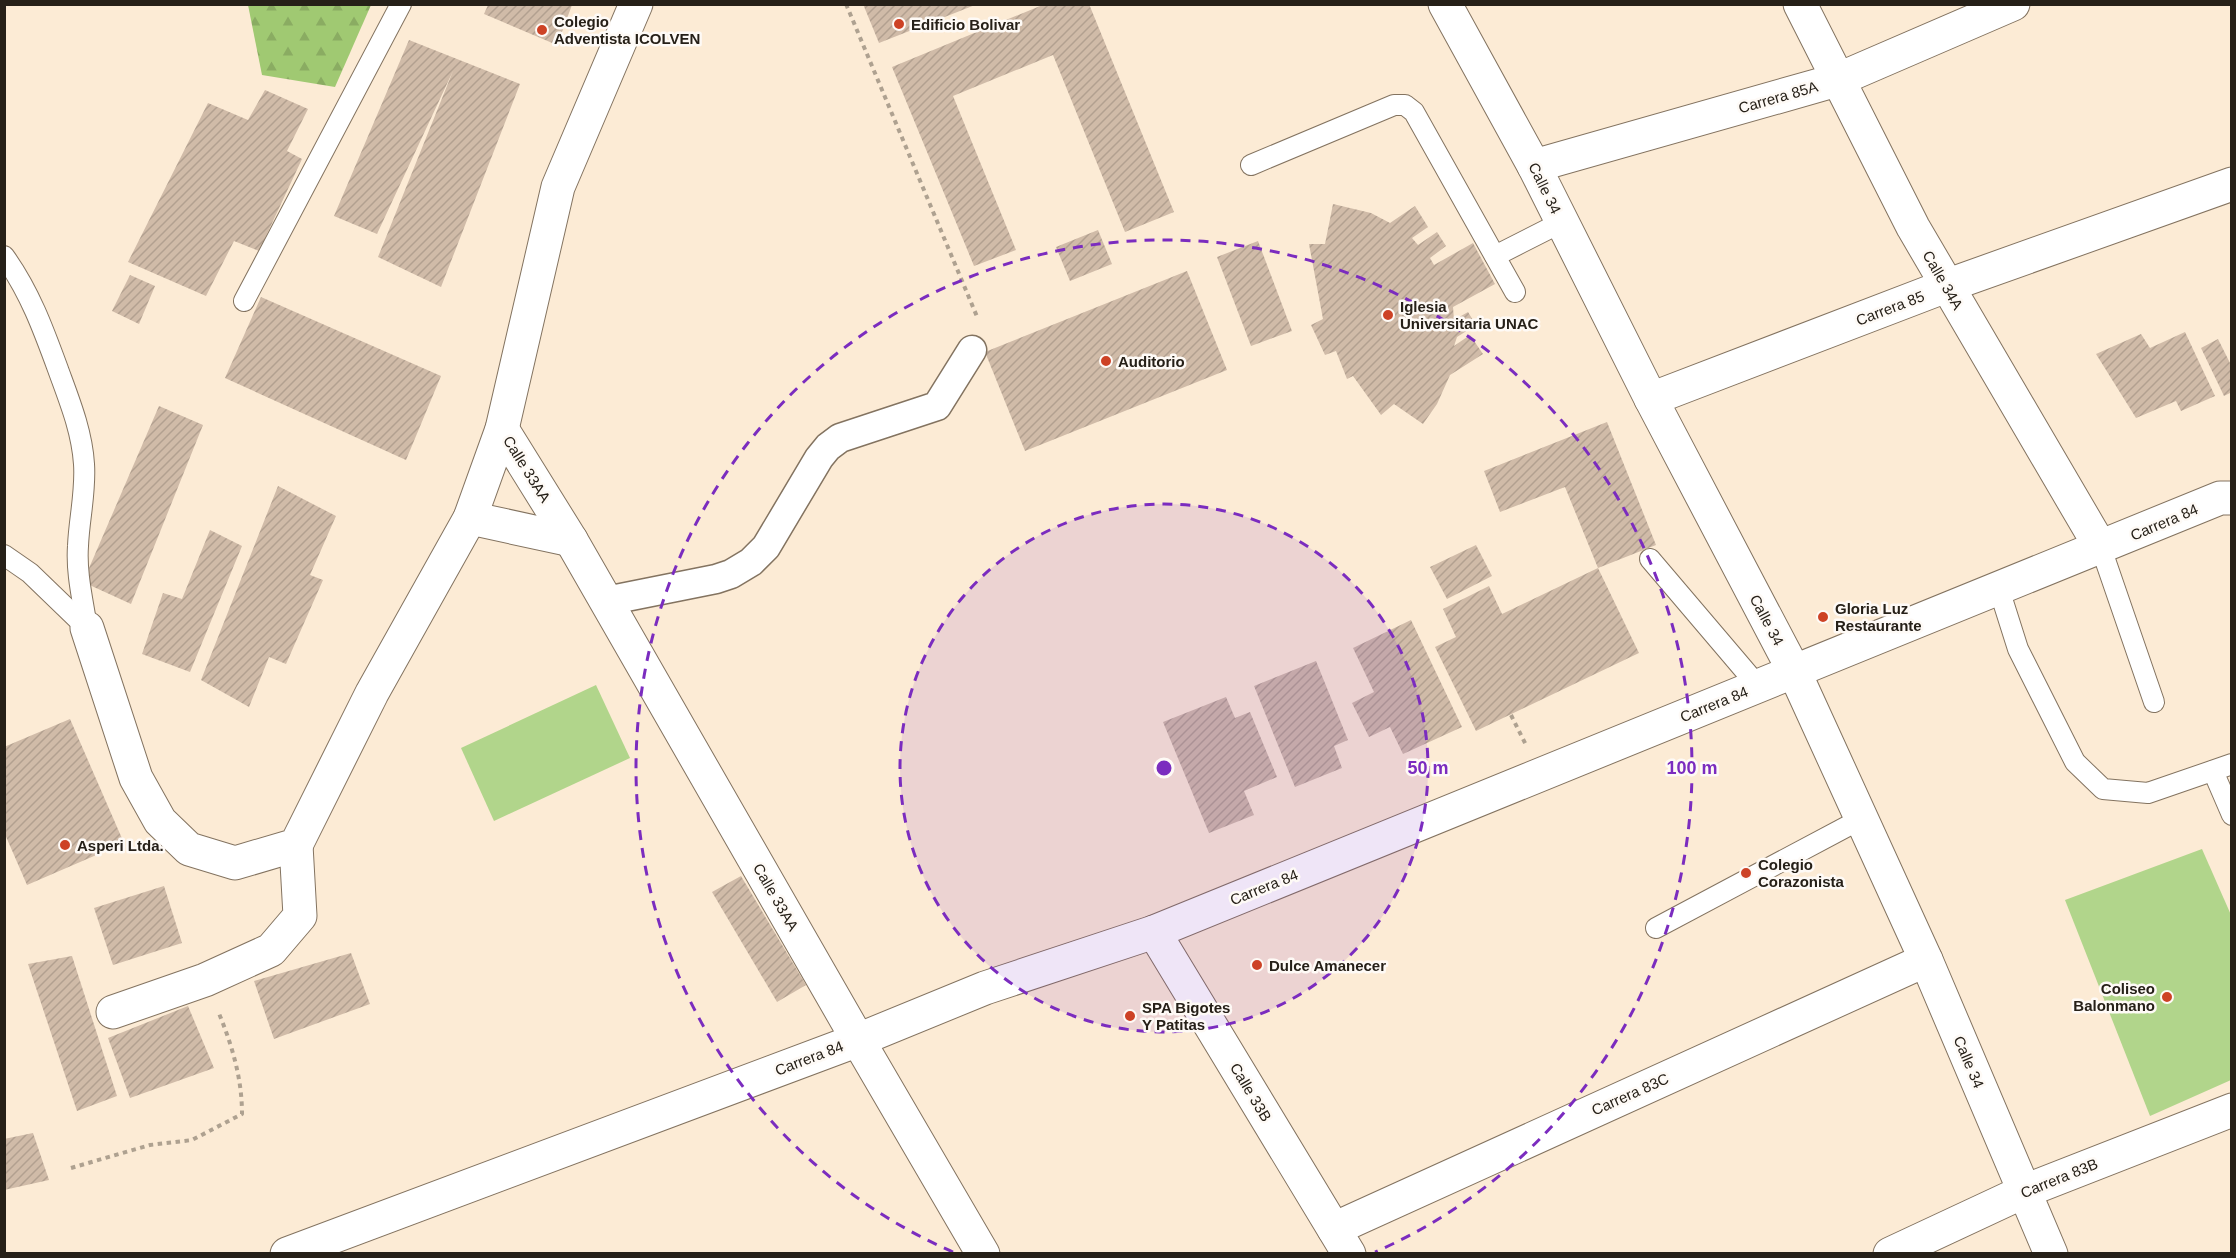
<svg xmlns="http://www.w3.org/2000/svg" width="2236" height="1258" viewBox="0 0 2236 1258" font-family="Helvetica,sans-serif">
  <defs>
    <pattern id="forest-firs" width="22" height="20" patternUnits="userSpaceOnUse" patternTransform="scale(1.5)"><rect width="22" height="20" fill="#a0c972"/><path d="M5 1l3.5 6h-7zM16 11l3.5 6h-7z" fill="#8aac62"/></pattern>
    <pattern id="building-hatch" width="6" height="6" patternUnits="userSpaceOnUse" patternTransform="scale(1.5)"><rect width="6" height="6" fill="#d0bba8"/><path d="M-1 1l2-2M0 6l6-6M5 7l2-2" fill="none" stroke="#b2a090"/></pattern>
  </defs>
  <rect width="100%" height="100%" fill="#fcebd5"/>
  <!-- grass -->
  <g fill="#b1d58b">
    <polygon points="596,685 630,758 494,821 461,748"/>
    <polygon points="2202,849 2231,915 2231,1080 2150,1116 2065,900"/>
  </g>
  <!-- forest -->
  <polygon fill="url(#forest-firs)" points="248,5 248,4 371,5 335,87 262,75"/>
  <!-- building -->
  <g fill="url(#building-hatch)">
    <polygon points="863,4 975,4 975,5 879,43"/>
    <polygon points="1045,4 1089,4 1174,212 1125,232 1053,55 953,96 1016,250 974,266 892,67"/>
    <polygon points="488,5 572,5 557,45 484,14"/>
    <polygon points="409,40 520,84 441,287 378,257 453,71 377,234 334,216"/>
    <polygon points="265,90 308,109 287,151 302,159 259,251 234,241 206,296 128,262 208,103 248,120"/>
    <polygon points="1333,204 1371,213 1390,223 1415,206 1428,227 1412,238 1418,245 1437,232 1446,246 1430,258 1434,265 1473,243 1495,284 1453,307 1454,320 1468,312 1476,325 1457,337 1454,346 1470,335 1483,354 1450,375 1437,404 1423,424 1394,404 1381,415 1353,376 1347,379 1336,351 1325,355 1311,325 1323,319 1309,244 1325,244"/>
    <polygon points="1098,230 1112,264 1070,281 1056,247"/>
    <polygon points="1258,241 1292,331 1251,346 1217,257"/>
    <polygon points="1187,271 1227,370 1025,451 985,352"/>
    <polygon points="130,275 155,286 139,324 112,311"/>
    <polygon points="261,297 441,376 406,460 225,378"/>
    <polygon points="2185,332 2215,396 2181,411 2176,401 2136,418 2096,354 2141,334 2150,348"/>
    <polygon points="2218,339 2232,367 2232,392 2224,396 2201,348"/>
    <polygon points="159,406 203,425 131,604 83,582"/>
    <polygon points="1607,422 1656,545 1598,568 1639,653 1476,731 1435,647 1456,637 1443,609 1489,586 1502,614 1598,568 1565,487 1500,512 1484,471"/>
    <polygon points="278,486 336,516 310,575 323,580 286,664 269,657 249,707 201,680"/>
    <polygon points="210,530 242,546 190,672 142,654 163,593 182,599"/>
    <polygon points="1476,545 1492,576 1447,599 1430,567"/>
    <polygon points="1411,620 1462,727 1403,754 1390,727 1369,737 1352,703 1374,692 1353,648"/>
    <polygon points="1316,661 1348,740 1334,746 1342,768 1295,787 1254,686"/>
    <polygon points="1226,697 1235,718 1250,712 1277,777 1244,791 1254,815 1209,833 1163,722"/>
    <polygon points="70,719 124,843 27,885 4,832 4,747"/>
    <polygon points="741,876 806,985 777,1002 712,892"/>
    <polygon points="164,886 182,943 113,965 94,908"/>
    <polygon points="351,953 370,1004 274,1039 254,981"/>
    <polygon points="72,956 117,1096 77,1111 28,964"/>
    <polygon points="188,1006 214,1068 130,1098 108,1038"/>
    <polygon points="33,1133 49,1180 4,1190 4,1139"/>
  </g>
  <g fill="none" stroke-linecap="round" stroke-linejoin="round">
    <defs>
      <g id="service">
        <polyline points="1251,165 1394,105 1405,105 1414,112 1515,292"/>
        <path d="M4,256C30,292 44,331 59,372C70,402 82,432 84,464C86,492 79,519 78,546C76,573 83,601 87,628"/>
        <polyline points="1495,256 1562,222"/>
        <polyline points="244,301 401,4"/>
        <polyline points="2101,548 2154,702"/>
        <polyline points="4,555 30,573 87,628"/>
        <polyline points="1650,559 1758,686"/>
        <polyline points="1999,589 2018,649 2075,762 2103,789 2148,793 2232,764"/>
        <polyline points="2213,771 2232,815"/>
        <polyline points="1656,928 1861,819"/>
      </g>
      <polyline id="pedestrian" points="606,601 716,579 731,574 751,562 766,547 819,458 828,447 840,438 937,406 972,350"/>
      <g id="minor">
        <polyline points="1445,4 1534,166 1651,399 1794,671 1926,960 2051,1254"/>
        <polyline points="1800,4 1913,227 2101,548"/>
        <polyline points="1534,166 1837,80 2013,4"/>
        <polyline points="1651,399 1946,286 2232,184"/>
        <polyline points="502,429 571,540 858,1040 983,1254"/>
        <polyline points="470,518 571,540"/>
        <polyline points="87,628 136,778 160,821 189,849 235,863 296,845 372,693 470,518 502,429 558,187 636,4"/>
        <polyline points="1154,932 1349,1254"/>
        <polyline points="113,1012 205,980 271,950 300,916 296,845"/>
        <polyline points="1334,1229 1926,960"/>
        <polyline points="1890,1254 2025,1191 2232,1110"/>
      </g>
      <polyline id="tertiary" points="287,1254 858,1040 985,988 1154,932 2220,498 2232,498"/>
    </defs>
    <!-- service casing -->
    <use href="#service" stroke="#837360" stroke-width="22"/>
    <!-- pedestrian casing -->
    <use href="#pedestrian" stroke="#837360" stroke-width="31"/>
    <!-- minor casing -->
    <use href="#minor" stroke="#837360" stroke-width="35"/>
    <!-- tertiary casing -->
    <use href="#tertiary" stroke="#837360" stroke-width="35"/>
    <!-- path -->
    <g stroke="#aea190" stroke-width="4" stroke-dasharray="4.5 4.5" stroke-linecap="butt">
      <polyline points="846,4 978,319"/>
      <polyline points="1511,715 1526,745"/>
      <path d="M71,1168L150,1145L192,1140L242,1114C242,1078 232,1045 218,1011"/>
    </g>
    <!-- service -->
    <use href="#service" stroke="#fff" stroke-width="20"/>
    <!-- pedestrian -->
    <use href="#pedestrian" stroke="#fff" stroke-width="28"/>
    <!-- minor -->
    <use href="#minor" stroke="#fff" stroke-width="33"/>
    <!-- tertiary -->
    <use href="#tertiary" stroke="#fff" stroke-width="33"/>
  </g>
  <!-- distance rings -->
  <circle cx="1164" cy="768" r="264" fill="#7b2cbf" fill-opacity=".12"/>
  <g fill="none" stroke="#7b2cbf" stroke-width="3" stroke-dasharray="10 8">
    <circle cx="1164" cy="768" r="264"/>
    <path d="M953 1252A528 528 0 1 1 1375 1252"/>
  </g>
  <!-- markers -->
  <g fill="#cd4225" stroke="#fefaf6" stroke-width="2">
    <circle cx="899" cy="24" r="6"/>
    <circle cx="542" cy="30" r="6"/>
    <circle cx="1388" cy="315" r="6"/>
    <circle cx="1106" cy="361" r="6"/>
    <circle cx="1823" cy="617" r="6"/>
    <circle cx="65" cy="845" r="6"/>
    <circle cx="1746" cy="873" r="6"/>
    <circle cx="1257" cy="965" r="6"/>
    <circle cx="2167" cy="997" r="6"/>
    <circle cx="1130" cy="1016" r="6"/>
  </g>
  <g text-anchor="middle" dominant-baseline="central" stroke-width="5" stroke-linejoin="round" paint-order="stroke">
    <!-- poi labels -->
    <g font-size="15" font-weight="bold" fill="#262018" stroke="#fefaf6" text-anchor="start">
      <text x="554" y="21">Colegio<tspan x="554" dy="17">Adventista ICOLVEN</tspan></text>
      <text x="911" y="24">Edificio Bolivar</text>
      <text x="1400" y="306">Iglesia<tspan x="1400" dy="17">Universitaria UNAC</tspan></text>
      <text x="1118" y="361">Auditorio</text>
      <text x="1835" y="608">Gloria Luz<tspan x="1835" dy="17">Restaurante</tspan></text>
      <text x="77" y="845">Asperi Ltda.</text>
      <text x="1758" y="864">Colegio<tspan x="1758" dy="17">Corazonista</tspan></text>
      <text x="1269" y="965">Dulce Amanecer</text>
      <text x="2155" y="988" text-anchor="end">Coliseo<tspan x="2155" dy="17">Balonmano</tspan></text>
      <text x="1142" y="1007">SPA Bigotes<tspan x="1142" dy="17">Y Patitas</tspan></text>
    </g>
    <!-- street labels -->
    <g font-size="15" fill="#262018" stroke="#fefaf6">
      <text transform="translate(1778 97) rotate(-16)">Carrera 85A</text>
      <text transform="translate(1545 188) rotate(64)">Calle 34</text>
      <text transform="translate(1943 280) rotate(60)">Calle 34A</text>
      <text transform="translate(1890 308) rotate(-21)">Carrera 85</text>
      <text transform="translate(527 469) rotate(58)">Calle 33AA</text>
      <text transform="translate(2164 522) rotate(-23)">Carrera 84</text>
      <text transform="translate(1767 620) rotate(62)">Calle 34</text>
      <text transform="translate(1714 704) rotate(-22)">Carrera 84</text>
      <text transform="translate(1264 887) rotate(-22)">Carrera 84</text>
      <text transform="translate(776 897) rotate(60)">Calle 33AA</text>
      <text transform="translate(809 1058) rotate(-21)">Carrera 84</text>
      <text transform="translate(1969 1062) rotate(67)">Calle 34</text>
      <text transform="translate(1251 1092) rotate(59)">Calle 33B</text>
      <text transform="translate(1630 1094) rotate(-24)">Carrera 83C</text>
      <text transform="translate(2059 1178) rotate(-22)">Carrera 83B</text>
    </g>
  </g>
  <circle cx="1164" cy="768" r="9" fill="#7b2cbf" stroke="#fefaf6" stroke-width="3"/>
  <g font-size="18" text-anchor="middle" font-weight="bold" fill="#7b2cbf" stroke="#fefaf6" stroke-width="5" stroke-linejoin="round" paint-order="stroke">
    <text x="1428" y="774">50 m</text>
    <text x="1692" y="774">100 m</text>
  </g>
  <!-- border -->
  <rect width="2236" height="1258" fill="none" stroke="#262018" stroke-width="12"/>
</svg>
